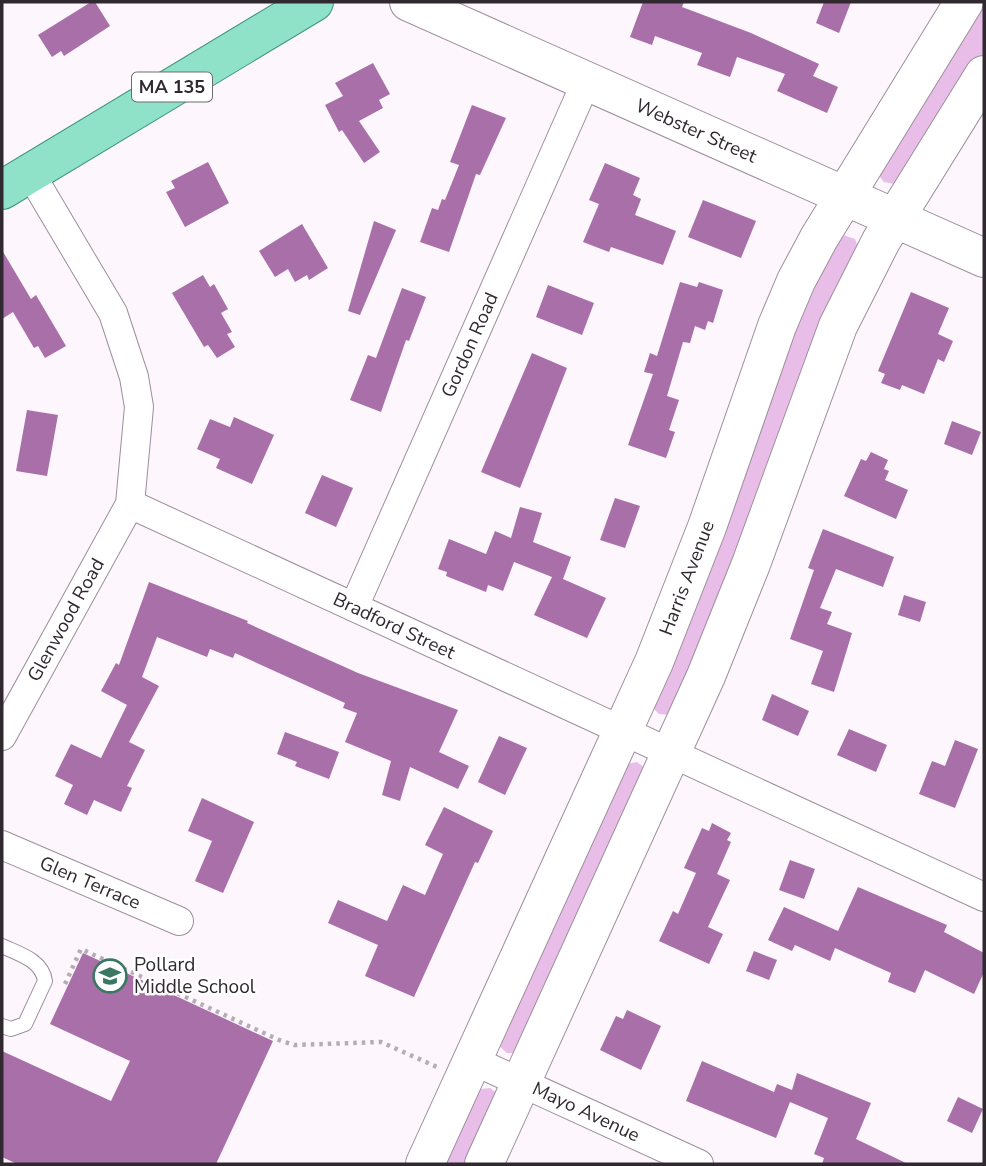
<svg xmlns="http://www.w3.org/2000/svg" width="986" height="1166" viewBox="0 0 986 1166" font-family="'Nunito Sans',sans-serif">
  <rect width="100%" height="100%" fill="#fdf6fd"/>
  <!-- green -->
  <g fill="#e8bee8">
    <polygon points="976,2 984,2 984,53 909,173 894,184 884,182 877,173"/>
    <polygon points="843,235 855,239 859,250 670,715 659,714 652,707 789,331"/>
    <polygon points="637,762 646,769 517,1053 507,1053 498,1045 627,764"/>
    <polygon points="490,1088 498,1094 471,1164 437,1164 481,1089"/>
  </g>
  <!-- building -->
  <g fill="#a86fa8">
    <polygon points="91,2 95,2 110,26 64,56 61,51 52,57 38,35"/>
    <polygon points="643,2 684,2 682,7 751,33 819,64 813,76 838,87 827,113 777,91 785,74 737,57 730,77 697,65 702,53 655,36 652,45 630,37"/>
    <polygon points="824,2 851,2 839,33 816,23"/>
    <polygon points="373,63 390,94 379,100 383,108 359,121 380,152 364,163 342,130 339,132 325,105 343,96 335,83"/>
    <polygon points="472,105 506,118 480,175 476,174 449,252 420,242 432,208 438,210 442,199 445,200 459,165 450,162"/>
    <polygon points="208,162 229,203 185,227 166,192 175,188 171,181"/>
    <polygon points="605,163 640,178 633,195 641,199 635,215 676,231 663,265 611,247 609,252 583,242 599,204 589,200"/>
    <polygon points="703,200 756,221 741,258 688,237"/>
    <polygon points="374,221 396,230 360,315 348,311"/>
    <polygon points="302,224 328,268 309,280 307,275 295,282 288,269 275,277 259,251"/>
    <polygon points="2,250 31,299 36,295 66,346 45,358 38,346 34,348 13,312 2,319"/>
    <polygon points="203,275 210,287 214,284 228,309 221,313 232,332 227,334 235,347 217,358 208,345 204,347 172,293"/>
    <polygon points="680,282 697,287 699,282 723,290 713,323 708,321 705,330 695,326 690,343 683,342 667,396 679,400 669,430 675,432 666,458 628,445 653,374 644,372 650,353 657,356"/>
    <polygon points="548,285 594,303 582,335 536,317"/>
    <polygon points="402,288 426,297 409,341 406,340 381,412 350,400 368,355 376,358"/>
    <polygon points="911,292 949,308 938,334 953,341 944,362 938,359 924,394 902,385 900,390 881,383 885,374 878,371"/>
    <polygon points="532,353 567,368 520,488 481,472"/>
    <polygon points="27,410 58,415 47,476 16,471"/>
    <polygon points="234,417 274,435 252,484 216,468 220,459 197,449 210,419 230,427"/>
    <polygon points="952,421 981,432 972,455 944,444"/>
    <polygon points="871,452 888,460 884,469 889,471 885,480 908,490 896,519 844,496 861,459 866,461"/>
    <polygon points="322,475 353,488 336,527 305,513"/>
    <polygon points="615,498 640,506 625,548 600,540"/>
    <polygon points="520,507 542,513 533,542 571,557 563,579 606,598 587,638 534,615 552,577 514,562 503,591 488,585 486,592 446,576 447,572 438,569 449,539 486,554 495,531 511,538"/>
    <polygon points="823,529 894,557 883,587 836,569 820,608 832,612 827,624 852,633 834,692 811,684 823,651 790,639 814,570 808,568"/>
    <polygon points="149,582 248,621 247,623 358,673 458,710 439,752 469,766 458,789 410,767 400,801 382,795 391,761 345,742 357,713 343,708 345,703 235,653 233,658 210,649 207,657 157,637 142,677 159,686 129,742 145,750 127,786 132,788 121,812 94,800 87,815 64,804 73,785 55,776 71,744 101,758 127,705 101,691 116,663 119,665"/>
    <polygon points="904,595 926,602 920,622 898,615"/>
    <polygon points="772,694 809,711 798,736 762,720"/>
    <polygon points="849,729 887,745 876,772 837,755"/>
    <polygon points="285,732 339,752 329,779 295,766 297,762 277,754"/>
    <polygon points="499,736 527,748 505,795 478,782"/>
    <polygon points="955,740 978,749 955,808 919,794 932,761 945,766"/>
    <polygon points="202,798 254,822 223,893 195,881 212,841 188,831"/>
    <polygon points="444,807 493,831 478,863 475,862 414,997 365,976 378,945 328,923 338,900 387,921 403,885 425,895 443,854 425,845"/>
    <polygon points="712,823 731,833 727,840 731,842 717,874 730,880 708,927 723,934 709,964 659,941 673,911 678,914 696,873 684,868 702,828 709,831"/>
    <polygon points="790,860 815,869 804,899 779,890"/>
    <polygon points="858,887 947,925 944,932 948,934 984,953 984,972 974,994 925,970 915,993 888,982 891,973 835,948 830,961 795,945 792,951 768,940 784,907 838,931"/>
    <polygon points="754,951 777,960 769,980 746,971"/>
    <polygon points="83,953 273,1041 216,1164 17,1164 2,1157 2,1051 111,1101 130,1061 50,1024"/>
    <polygon points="627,1010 661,1026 641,1070 600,1050 616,1016 623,1019"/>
    <polygon points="702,1061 774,1092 777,1084 792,1090 797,1073 871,1103 856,1139 908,1164 822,1164 824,1158 814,1154 828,1118 790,1102 776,1138 686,1101"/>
    <polygon points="958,1097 983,1109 972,1133 947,1121"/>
  </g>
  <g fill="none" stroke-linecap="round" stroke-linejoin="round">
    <defs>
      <path id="lane" d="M2,946C19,954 42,960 45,981L25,1024L11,1029L2,1026"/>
      <g id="street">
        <polyline points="130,504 984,897"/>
        <polyline points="354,607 586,82"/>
        <polyline points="2,736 130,504 139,407 134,377 113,313 30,173"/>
        <polyline points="2,845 179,921"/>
        <polyline points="474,1061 699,1164"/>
      </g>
      <g id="secondary">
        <polyline points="409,2 984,258"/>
        <polyline points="425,1164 654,662 707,527 777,326 796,281 819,238 964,2"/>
        <polyline points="484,1164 706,676 751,564 838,326 881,241 984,75"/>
      </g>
      <polyline id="primary" points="2,190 314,2"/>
    </defs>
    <!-- lane casing -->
    <use href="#lane" stroke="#9e8e9d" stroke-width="16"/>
    <!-- street casing -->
    <use href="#street" stroke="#9e8e9d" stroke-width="30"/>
    <!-- secondary casing -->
    <use href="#secondary" stroke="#9e8e9d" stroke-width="40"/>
    <!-- primary casing -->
    <use href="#primary" stroke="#3e957b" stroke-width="40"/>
    <!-- path -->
    <polyline stroke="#b4adb4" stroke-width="4.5" stroke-dasharray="3.5 5" stroke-linecap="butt" points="65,984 81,949 279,1040 294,1045 381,1042 437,1067"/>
    <!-- lane -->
    <use href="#lane" stroke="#fff" stroke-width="14"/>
    <!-- street -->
    <use href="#street" stroke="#fff" stroke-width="28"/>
    <!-- secondary -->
    <use href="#secondary" stroke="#fff" stroke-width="38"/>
    <!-- primary -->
    <use href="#primary" stroke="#8fe2c8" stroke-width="38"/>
  </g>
  <!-- icons -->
  <defs>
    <symbol id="school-ring" viewBox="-11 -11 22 22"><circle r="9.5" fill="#fff" stroke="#3b7863" stroke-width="1.5"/><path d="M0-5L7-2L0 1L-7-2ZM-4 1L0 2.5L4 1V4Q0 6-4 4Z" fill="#3b7863"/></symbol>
  </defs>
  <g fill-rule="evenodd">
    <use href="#school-ring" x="91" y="957" width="38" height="38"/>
  </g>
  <g text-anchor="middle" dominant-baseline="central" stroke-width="5" stroke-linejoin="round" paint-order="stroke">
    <!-- shield labels -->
    <rect fill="#fff" stroke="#6e6a6e" stroke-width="2" x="132" y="72.5" width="80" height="29" rx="5"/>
    <g font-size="18" font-weight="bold" fill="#302a30">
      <text x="172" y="87">MA 135</text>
    </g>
    <!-- street labels -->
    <g font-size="19" fill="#302a30" stroke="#fff">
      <text transform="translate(696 131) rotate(24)">Webster Street</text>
      <text transform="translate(470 345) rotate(-66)">Gordon Road</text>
      <text transform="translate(687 578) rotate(-69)">Harris Avenue</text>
      <text transform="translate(66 620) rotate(-61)">Glenwood Road</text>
      <text transform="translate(394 626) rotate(25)">Bradford Street</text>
      <text transform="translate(90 883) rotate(23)">Glen Terrace</text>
      <text transform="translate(586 1112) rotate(25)">Mayo Avenue</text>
    </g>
    <!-- poi labels -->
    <g font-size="19" fill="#302a30" stroke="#fff" text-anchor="start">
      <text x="134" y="965">Pollard<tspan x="134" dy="22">Middle School</tspan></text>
    </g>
  </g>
  <!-- border -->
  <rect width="986" height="1166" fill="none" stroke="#302a30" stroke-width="7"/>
</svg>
